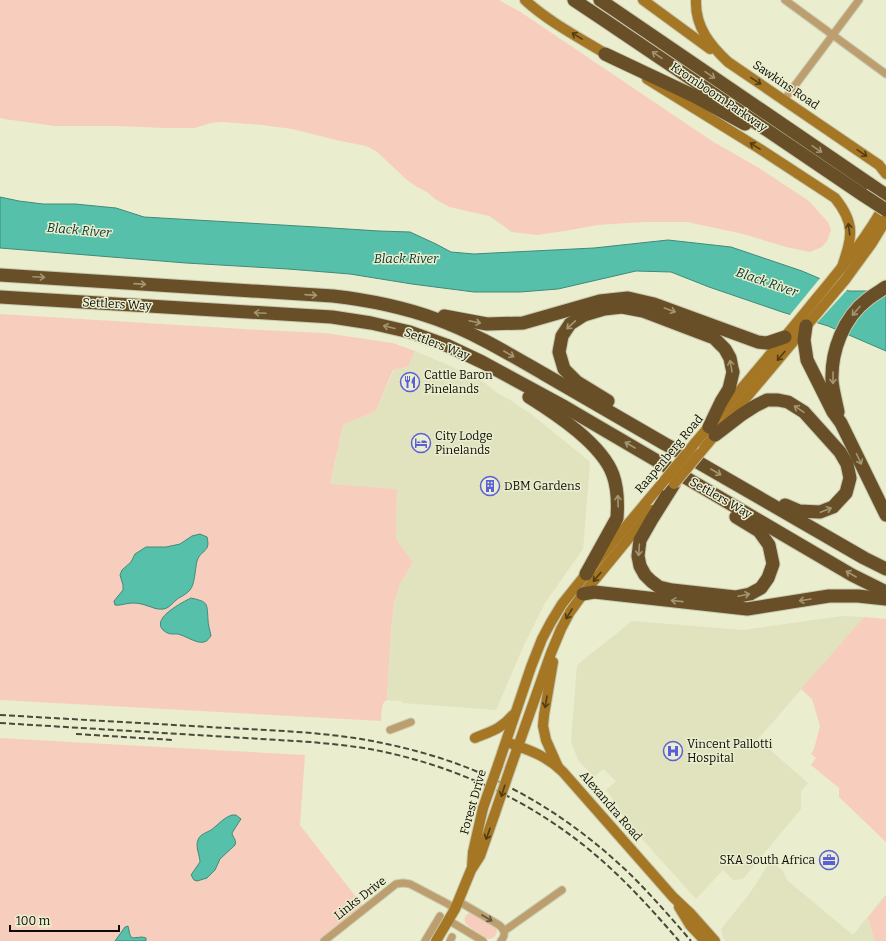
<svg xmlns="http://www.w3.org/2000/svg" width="886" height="941" viewBox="0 0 886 941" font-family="Bitter,serif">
  <rect width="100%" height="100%" fill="#ebedcf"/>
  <!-- built -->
  <g fill="#e0e3bd">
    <polygon points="415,351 446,364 485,383 497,393 512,401 518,406 530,413 590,462 583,549 545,603 524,645 496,710 403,703 401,701 387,700 391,629 394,602 400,584 413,562 399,543 396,538 397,489 330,485 343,425 376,411 394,370 408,367"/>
    <polygon points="842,616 864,617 758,739 808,783 801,791 801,809 743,879 733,880 723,870 696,899 624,819 618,806 606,790 616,781 603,769 594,777 578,760 571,742 577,665 632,621 743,630"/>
    <polygon points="771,860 783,871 787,880 853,935 886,894 886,941 725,941 723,938 721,929 750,893"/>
  </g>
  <!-- green -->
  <g fill="#f7cebd">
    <polygon points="0,0 499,0 522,13 712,141 759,168 809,201 828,222 831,230 827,241 822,247 810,252 786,247 743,234 687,222 645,222 598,225 565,231 537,235 512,232 489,216 449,207 435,199 427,192 417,187 407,180 376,151 366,146 336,140 292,129 262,125 222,122 211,123 195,128 165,128 117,126 55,126 4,119 0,118"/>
    <path d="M0,314L262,330L325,333L393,343L415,351L408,367L393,370L376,411L343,425L330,484L397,489L396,538L399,543L413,562L400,584L394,602L391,629L387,700C380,703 382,714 381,721L0,700Z"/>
    <polygon points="864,617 886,619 886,842 839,797 839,788 811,765 816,758 811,754 814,749 820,726 812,699 801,689"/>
    <polygon points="0,738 305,755 300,825 363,906 319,941 0,941"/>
    <polygon points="886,896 886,941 875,941 868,918"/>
    <path d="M469,913H472L496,928L497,931C496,936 493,939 488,939C481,934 454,923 469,913Z"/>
  </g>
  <!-- water -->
  <g fill="#57c0aa" stroke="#408a78">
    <polygon points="0,197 19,201 43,204 75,204 116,208 144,217 316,227 379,231 410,232 436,244 451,252 474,254 493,253 594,248 668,240 731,247 802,271 849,291 867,291 886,296 886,351 828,326 782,312 709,287 671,272 636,271 558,289 520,292 474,292 412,284 350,274 288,269 186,263 0,248"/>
    <path d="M200,534L207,537C211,553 201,549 197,561C195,569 195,584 190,590C186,595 179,597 175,601C170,606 167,610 159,609C155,609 152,607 148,606C143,604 137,603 133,603C126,603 120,606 115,605L114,601L123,590V585L120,575L122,570L131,562L135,554L146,547H166L180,544L192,536Z"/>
    <path d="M191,598C208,602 207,602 208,620C208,625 210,630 211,636C209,638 208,641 204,642C198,644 187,637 181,635C174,632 171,637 163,630C151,618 183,602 191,598Z"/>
    <path d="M232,815H236L241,819L239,822L232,833C233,838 237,840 235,845L220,859L215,870L207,878L197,881L194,880L191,875L200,862C200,856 195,846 198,840C200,834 206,833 211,830C218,825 223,818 232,815Z"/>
    <polygon points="128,926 130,935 132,938 142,937 146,938 146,941 115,941 125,927"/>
  </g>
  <!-- pier -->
  <polygon fill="#ebedcf" points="821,277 848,289 816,324 789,316"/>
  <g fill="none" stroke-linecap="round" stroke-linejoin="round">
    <defs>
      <g id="street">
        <polyline points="785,0 886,74"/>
        <polyline points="784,100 859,0"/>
        <polyline points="390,730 411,722"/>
        <path d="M458,901L499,925C505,930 506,935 501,941"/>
        <polyline points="448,920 483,941"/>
        <polyline points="504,931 562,890"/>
        <polyline points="324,941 396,884 403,883 410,884 448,904 455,909"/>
        <polyline points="425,941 440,916"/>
        <polyline points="450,941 452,937"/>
      </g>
      <g id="secondary">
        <path d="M525,0C550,23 582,39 611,57"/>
        <polyline points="643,0 710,49"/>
        <path d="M696,0C695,27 710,45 728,62L879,165L886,174"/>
        <path d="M647,79L760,149L835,198C856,224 852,237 842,267"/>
        <path d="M695,443C734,397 773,352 811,305C838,272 866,240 886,202"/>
        <polyline points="699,454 845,280 872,243 886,220"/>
        <polyline points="553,662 544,715 543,726 546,740 558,767"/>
        <path d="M475,738C492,731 501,729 513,715"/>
        <path d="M512,744C532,751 548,757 563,772L673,897L691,914L715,941"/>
        <polyline points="498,765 531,667 542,639 551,622 562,604 586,574 659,487"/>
        <polyline points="510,769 551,653 561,629 570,612 583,594 652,510"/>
        <polyline points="472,867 473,852 483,808"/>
        <polyline points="679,907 690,925 705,941"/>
        <polyline points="436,941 455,909 471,870 480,856 495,813"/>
      </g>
      <g id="highway">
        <polyline points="574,0 604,20 863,195"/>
        <polyline points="600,0 886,195"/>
        <polyline points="605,54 694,96 745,124"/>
        <path d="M0,275L333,296C368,300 403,307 436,319C475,333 509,354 544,374C585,398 625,421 665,444L682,453L864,558L886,569"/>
        <polyline points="0,297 332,317 371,323 410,332 446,345 482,362 565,407 852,575 886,592"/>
        <polyline points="444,316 487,324 523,323 600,301 628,298 654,304 758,342 767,343 785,337"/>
        <polyline points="806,326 804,340 807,360 833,412 841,423 886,515"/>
        <path d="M529,397C556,414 602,444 613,475C618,489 618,504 617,518L586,574"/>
        <polyline points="608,401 577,382 564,369 559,352 562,336 570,324 584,315 604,309 622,307 643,311 714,338 725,349 730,358 732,368 733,372 729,389 721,402 709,427"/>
        <path d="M838,412C836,402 833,391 832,381C831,351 843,318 868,299C873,295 880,291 886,287"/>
        <polyline points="715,435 741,415 755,406 767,400 778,400 788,402 804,412 840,452 847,464 850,478 846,493 833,507 820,512 799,511 785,505"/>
        <polyline points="674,484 652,519 640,540 638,556 640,566 645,575 651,581 659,587 672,590 735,597 750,594 761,588 768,578 773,564 769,545 759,531 736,517"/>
        <polyline points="583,594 594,592 747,609 829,596 858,596 886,599"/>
      </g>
    </defs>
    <!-- street casing -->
    <use href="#street" stroke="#c7c9af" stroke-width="9"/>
    <!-- secondary casing -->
    <use href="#secondary" stroke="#c7c9af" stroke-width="12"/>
    <!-- highway casing -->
    <use href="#highway" stroke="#c7c9af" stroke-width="15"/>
    <!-- street -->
    <use href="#street" stroke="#bd9e6e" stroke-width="7"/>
    <!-- secondary -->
    <use href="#secondary" stroke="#a57725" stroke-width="10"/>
    <!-- highway -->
    <use href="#highway" stroke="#684f27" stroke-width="13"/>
    <!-- rail -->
    <g stroke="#494a3c" stroke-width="2" stroke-dasharray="6 3" stroke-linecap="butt">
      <path d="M0,715C70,719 140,723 209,727C260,730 311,731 361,739C413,748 466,763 513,789C557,812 597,842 632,876C653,897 672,919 691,941"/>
      <path d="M0,723L311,742C332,744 354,746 375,750C457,766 536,803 599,858C628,883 654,912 679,941"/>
      <polyline points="76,734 173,740"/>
    </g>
    <defs>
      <g id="secondary-bridge">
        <polyline points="674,484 699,454"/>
        <polyline points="659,487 695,443"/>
        <polyline points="483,808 498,765"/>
        <polyline points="495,813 510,769"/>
      </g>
      <polyline id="highway-bridge" points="863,195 886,210"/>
    </defs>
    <!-- secondary-bridge casing -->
    <use href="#secondary-bridge" stroke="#c7c9af" stroke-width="12" stroke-linecap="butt"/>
    <!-- highway-bridge casing -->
    <use href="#highway-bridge" stroke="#c7c9af" stroke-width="15" stroke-linecap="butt"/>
    <!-- secondary-bridge -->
    <use href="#secondary-bridge" stroke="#a57725" stroke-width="10"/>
    <!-- highway-bridge -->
    <use href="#highway-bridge" stroke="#684f27" stroke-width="13"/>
  </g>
  <!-- one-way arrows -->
  <defs><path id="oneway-shaft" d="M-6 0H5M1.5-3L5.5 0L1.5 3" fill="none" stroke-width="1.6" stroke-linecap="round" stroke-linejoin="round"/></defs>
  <g stroke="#513c13">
    <use href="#oneway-shaft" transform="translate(577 36) rotate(-149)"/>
    <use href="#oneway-shaft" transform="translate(756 81) rotate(34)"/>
    <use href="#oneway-shaft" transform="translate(755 146) rotate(-148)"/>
    <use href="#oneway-shaft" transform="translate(862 153) rotate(34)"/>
    <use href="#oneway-shaft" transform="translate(849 229) rotate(-97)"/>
    <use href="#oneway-shaft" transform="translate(781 356) rotate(130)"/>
    <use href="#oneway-shaft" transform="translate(597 577) rotate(130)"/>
    <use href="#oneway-shaft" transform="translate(569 614) rotate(121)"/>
    <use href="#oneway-shaft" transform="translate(546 702) rotate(100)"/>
    <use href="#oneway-shaft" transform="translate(503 791) rotate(108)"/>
    <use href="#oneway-shaft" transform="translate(488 834) rotate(110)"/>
  </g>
  <g stroke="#a39673">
    <use href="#oneway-shaft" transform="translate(657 55) rotate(-146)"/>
    <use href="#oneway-shaft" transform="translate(710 75) rotate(34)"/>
    <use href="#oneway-shaft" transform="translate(817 149) rotate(34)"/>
    <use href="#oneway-shaft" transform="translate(39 277) rotate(3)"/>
    <use href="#oneway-shaft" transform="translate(140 284) rotate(4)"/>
    <use href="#oneway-shaft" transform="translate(311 295) rotate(4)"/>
    <use href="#oneway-shaft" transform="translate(670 310) rotate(20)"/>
    <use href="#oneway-shaft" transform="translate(856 311) rotate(131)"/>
    <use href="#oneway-shaft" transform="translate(260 313) rotate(-177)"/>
    <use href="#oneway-shaft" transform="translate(475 322) rotate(12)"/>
    <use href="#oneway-shaft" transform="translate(571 325) rotate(137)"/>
    <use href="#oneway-shaft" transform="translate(389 327) rotate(-166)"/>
    <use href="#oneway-shaft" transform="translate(509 354) rotate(30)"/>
    <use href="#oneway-shaft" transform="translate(731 366) rotate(-100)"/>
    <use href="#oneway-shaft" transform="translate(833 378) rotate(90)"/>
    <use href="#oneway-shaft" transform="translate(799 409) rotate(-146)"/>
    <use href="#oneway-shaft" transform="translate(630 445) rotate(-150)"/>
    <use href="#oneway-shaft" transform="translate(859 459) rotate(64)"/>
    <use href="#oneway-shaft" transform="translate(716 472) rotate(30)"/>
    <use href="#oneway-shaft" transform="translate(618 501) rotate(-92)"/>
    <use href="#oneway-shaft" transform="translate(826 510) rotate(-21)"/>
    <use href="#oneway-shaft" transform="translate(639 550) rotate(94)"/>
    <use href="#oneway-shaft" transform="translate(851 574) rotate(-150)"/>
    <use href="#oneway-shaft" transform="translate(744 595) rotate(-12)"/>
    <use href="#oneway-shaft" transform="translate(805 600) rotate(171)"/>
    <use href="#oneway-shaft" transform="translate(677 601) rotate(-174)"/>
  </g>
  <use stroke="#645539" href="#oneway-shaft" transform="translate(487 918) rotate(30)"/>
  <!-- icons -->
  <defs>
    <symbol id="restaurant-ring" viewBox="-11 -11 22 22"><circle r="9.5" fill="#ebedcf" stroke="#5b60d8" stroke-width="1.5"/><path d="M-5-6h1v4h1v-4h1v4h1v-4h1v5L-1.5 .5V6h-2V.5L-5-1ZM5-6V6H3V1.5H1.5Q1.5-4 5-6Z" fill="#5b60d8"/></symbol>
    <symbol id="hotel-ring" viewBox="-11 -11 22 22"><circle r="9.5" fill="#ebedcf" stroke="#5b60d8" stroke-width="1.5"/><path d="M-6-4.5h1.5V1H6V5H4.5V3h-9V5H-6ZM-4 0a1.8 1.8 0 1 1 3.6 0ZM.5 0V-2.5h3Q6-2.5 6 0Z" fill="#5b60d8"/></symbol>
    <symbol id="building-ring" viewBox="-11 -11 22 22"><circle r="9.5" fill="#ebedcf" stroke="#5b60d8" stroke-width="1.5"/><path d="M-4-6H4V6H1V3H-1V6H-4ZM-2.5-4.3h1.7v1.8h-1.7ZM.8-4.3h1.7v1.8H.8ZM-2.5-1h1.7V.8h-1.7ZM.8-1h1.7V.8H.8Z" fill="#5b60d8"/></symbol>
    <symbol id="hospital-ring" viewBox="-11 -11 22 22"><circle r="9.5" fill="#ebedcf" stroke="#5b60d8" stroke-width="1.5"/><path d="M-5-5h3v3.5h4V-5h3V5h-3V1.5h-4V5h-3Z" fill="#5b60d8"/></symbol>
    <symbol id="office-ring" viewBox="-11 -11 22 22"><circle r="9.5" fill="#ebedcf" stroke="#5b60d8" stroke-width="1.5"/><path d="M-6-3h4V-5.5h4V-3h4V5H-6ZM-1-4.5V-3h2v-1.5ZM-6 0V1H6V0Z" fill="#5b60d8"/></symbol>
  </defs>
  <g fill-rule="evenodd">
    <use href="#restaurant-ring" x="399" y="371" width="22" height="22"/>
    <use href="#hotel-ring" x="410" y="432" width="22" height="22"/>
    <use href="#building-ring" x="479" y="475" width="22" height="22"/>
    <use href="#hospital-ring" x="662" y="740" width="22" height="22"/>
    <use href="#office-ring" x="818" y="849" width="22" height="22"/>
  </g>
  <g text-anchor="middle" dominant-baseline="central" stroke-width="3" stroke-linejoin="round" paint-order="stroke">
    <!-- street labels -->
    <g font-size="12" fill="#0c0c04" stroke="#ebedcf">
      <text transform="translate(786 85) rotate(34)">Sawkins Road</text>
      <text transform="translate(719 97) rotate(34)">Kromboom Parkway</text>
      <text transform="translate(117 304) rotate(3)">Settlers Way</text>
      <text transform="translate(437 344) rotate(21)">Settlers Way</text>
      <text transform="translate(669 454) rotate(-50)">Raapenberg Road</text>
      <text transform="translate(721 498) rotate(30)">Settlers Way</text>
      <text transform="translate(473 802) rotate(-74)">Forest Drive</text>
      <text transform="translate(611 806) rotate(49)">Alexandra Road</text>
      <text transform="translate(360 898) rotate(-38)">Links Drive</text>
    </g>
    <!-- poi labels -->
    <g font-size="12" fill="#0c0c04" stroke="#ebedcf" text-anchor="start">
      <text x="424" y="375">Cattle Baron<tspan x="424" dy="14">Pinelands</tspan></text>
      <text x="435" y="436">City Lodge<tspan x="435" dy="14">Pinelands</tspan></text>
      <text x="504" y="486">DBM Gardens</text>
      <text x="687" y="744">Vincent Pallotti<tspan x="687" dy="14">Hospital</tspan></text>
      <text x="815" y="860" text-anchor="end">SKA South Africa</text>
    </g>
    <!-- water labels -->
    <g font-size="13" font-style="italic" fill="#05382e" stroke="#ebedcf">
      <text transform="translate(79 230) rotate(5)">Black River</text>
      <text x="406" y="258">Black River</text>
      <text transform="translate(767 282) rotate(19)">Black River</text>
    </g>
  </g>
  <!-- scale -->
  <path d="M10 925v6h109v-6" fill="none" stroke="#0c0c04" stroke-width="2"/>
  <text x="16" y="925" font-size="12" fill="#0c0c04" stroke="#ebedcf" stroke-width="3" paint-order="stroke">100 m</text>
</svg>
